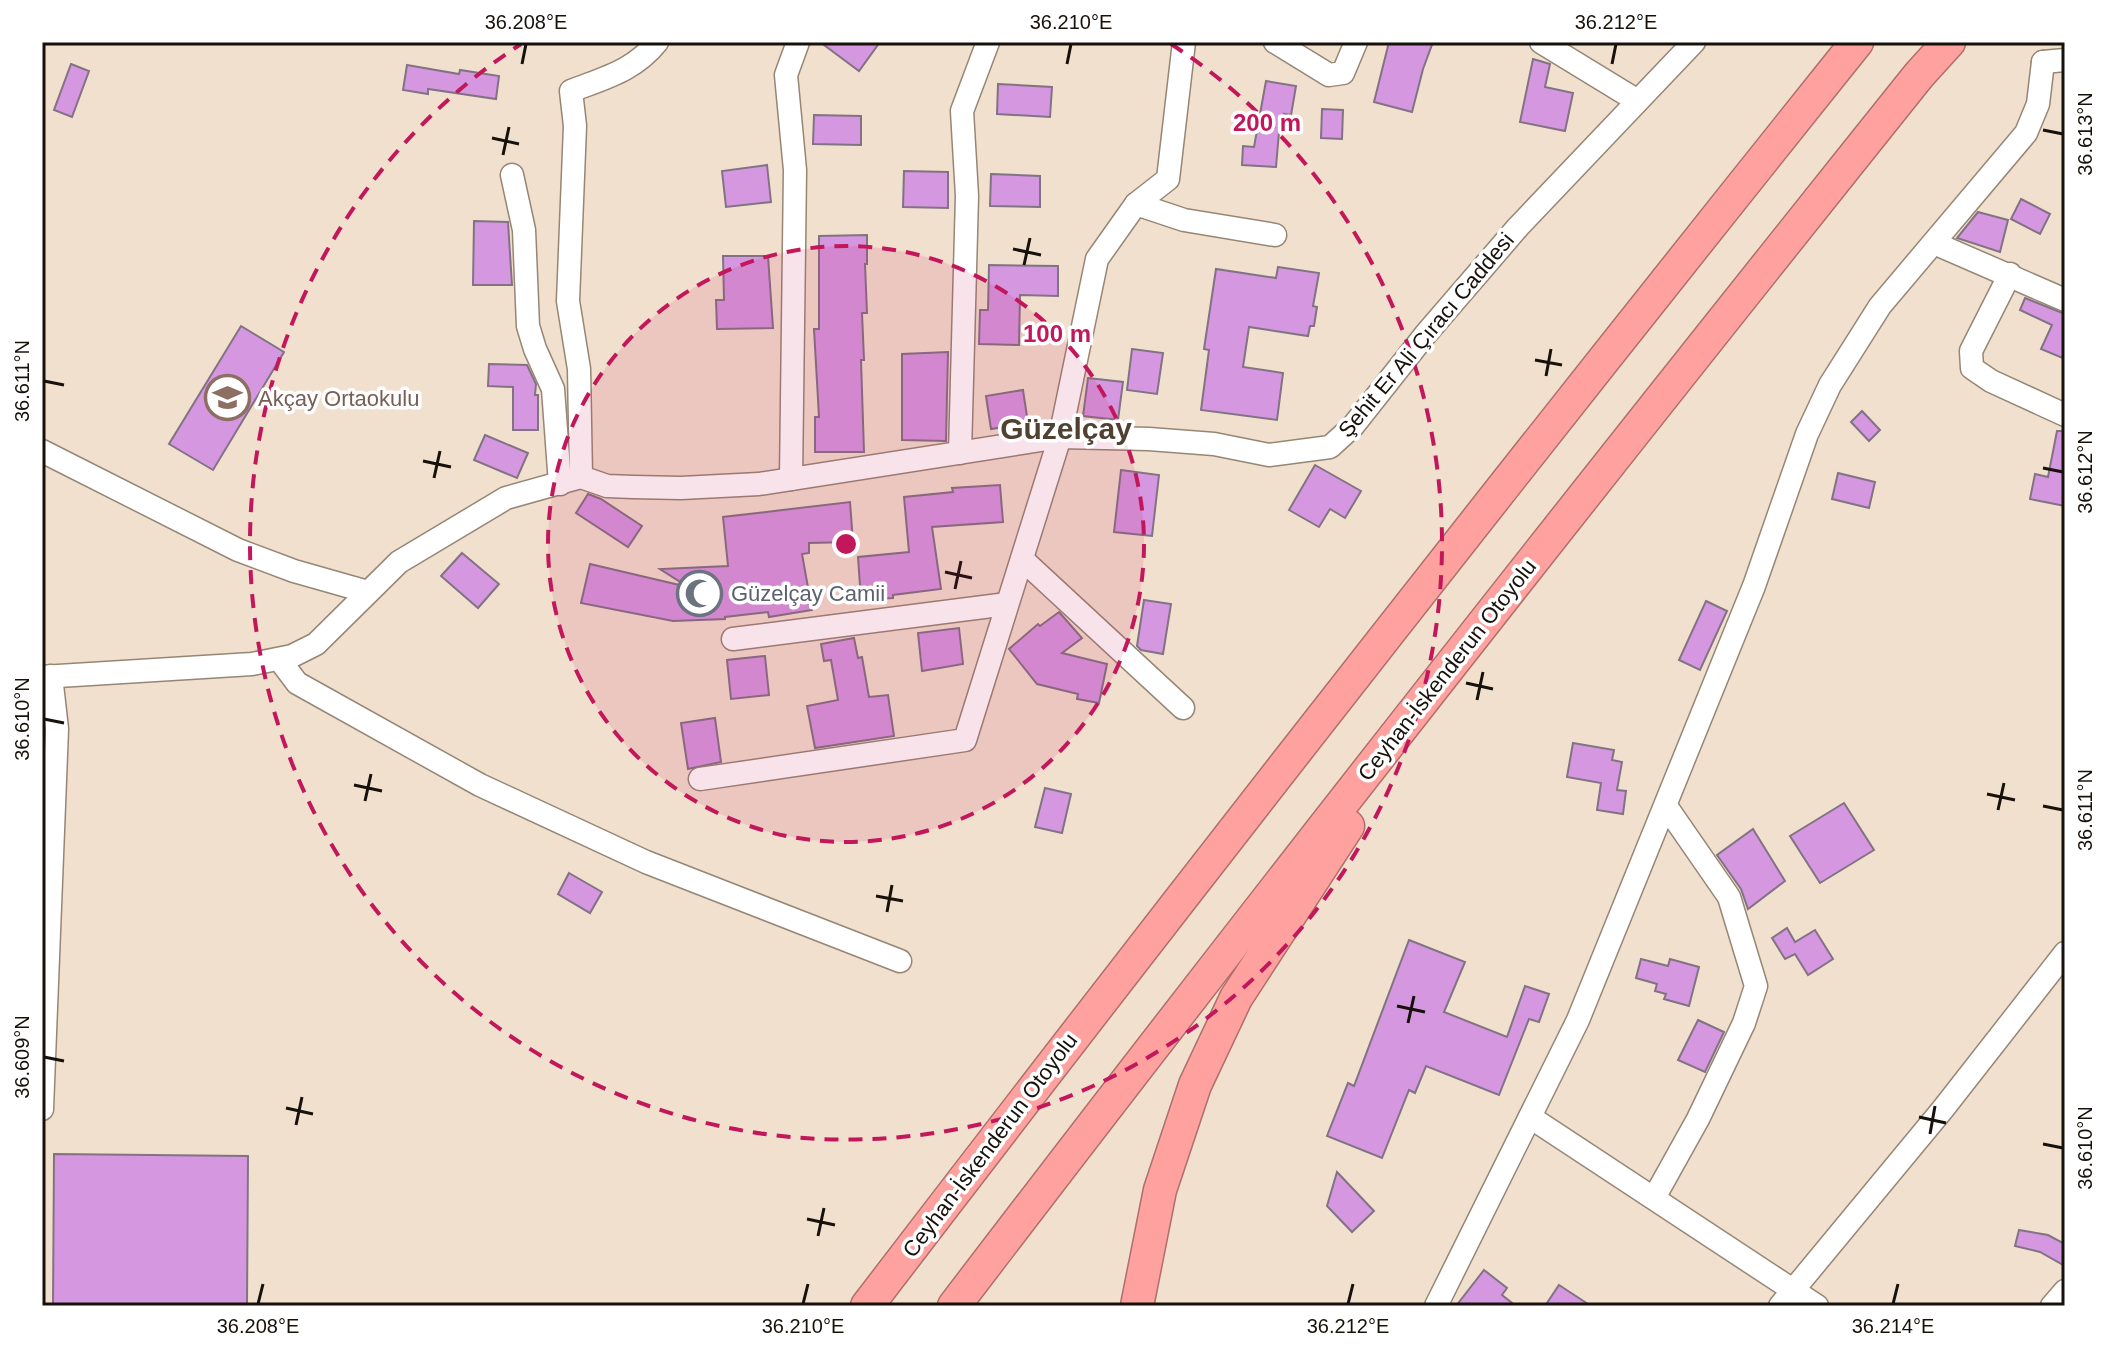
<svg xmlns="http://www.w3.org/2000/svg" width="2107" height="1348" viewBox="0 0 2107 1348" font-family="Arial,sans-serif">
  <rect width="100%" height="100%" fill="#f2e0ce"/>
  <!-- building -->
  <g fill="#d597e0" stroke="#817384" stroke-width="2">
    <polygon points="820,42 880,42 859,71"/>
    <polygon points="1389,42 1433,42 1423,69 1412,112 1374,102"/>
    <polygon points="1533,59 1550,64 1545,87 1573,93 1565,131 1520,122"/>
    <polygon points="71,64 89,71 72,117 54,110"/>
    <polygon points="407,65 459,74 460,70 499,76 496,99 428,89 428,94 403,90"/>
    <polygon points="1266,81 1296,86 1291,115 1284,114 1282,132 1279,132 1276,167 1242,165 1243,146 1254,147"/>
    <polygon points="998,84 1052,87 1050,117 997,114"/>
    <polygon points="1322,109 1343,110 1342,139 1321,138"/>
    <polygon points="814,115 861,116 861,145 813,144"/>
    <polygon points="767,165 771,202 726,207 722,171"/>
    <polygon points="904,171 948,172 948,208 903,207"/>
    <polygon points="991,174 1040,176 1040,207 990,206"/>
    <polygon points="2021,199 2050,214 2040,234 2011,219"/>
    <polygon points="1978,212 2008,220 2000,252 1957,238"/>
    <polygon points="474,221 508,222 512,285 473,285"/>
    <polygon points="867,235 867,264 865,264 867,313 862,313 864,360 861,360 864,452 815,452 815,417 819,417 814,329 819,329 819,236"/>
    <polygon points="723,256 768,256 773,328 717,329 716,300 724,300"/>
    <polygon points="989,265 1058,266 1058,296 1020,295 1019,345 979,344 980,310 988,310"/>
    <polygon points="1278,267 1319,273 1313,306 1317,307 1314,326 1310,326 1308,336 1249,327 1243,367 1283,373 1277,420 1201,410 1209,350 1204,349 1216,269 1276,278"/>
    <polygon points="2025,298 2065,314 2065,359 2041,349 2052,325 2020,310"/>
    <polygon points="241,326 284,352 213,470 169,444"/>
    <polygon points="1132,349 1163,353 1157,394 1127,390"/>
    <polygon points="948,352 946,441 902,440 902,354"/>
    <polygon points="489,364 527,365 536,384 535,395 538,395 538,430 513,430 513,387 488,386"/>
    <polygon points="1088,378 1123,382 1118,420 1083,416"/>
    <polygon points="1023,390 1028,423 991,429 986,396"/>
    <polygon points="1862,411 1880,430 1869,441 1851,422"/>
    <polygon points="2057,431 2065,431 2065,506 2030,499 2035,474 2048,477"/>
    <polygon points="485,435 528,453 517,478 474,460"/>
    <polygon points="1315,465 1361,491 1345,518 1330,509 1319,527 1289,510"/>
    <polygon points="1121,470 1159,475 1152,536 1114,532"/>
    <polygon points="1838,473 1875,482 1869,508 1832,499"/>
    <polygon points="1000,485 1003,522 932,527 941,589 893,595 893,598 861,600 858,557 909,552 904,497 953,492 952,488"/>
    <polygon points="588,494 601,499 642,526 628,547 576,513"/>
    <polygon points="850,502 853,542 809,543 809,553 802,554 812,610 769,617 768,612 725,617 725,619 673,621 581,603 590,564 688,587 660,569 728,566 723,517"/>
    <polygon points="462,553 499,584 478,608 441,576"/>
    <polygon points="1144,600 1171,604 1163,654 1141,650 1137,646"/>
    <polygon points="1706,601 1727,611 1700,670 1679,660"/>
    <polygon points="1059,612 1082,638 1062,653 1107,664 1099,703 1077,699 1078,694 1037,684 1009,649 1038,624 1040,626"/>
    <polygon points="959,628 963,664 922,671 918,633"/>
    <polygon points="854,638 858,658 862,657 869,697 888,695 894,736 815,748 807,706 838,700 831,660 824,661 821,644"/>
    <polygon points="765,656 769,695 731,699 727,660"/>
    <polygon points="715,718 721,762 688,769 681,723"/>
    <polygon points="1573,743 1614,750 1612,760 1622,762 1617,790 1626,791 1623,814 1597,810 1601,783 1567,777"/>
    <polygon points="1045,788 1071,794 1062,833 1035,827"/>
    <polygon points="1844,803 1874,850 1820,883 1790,836"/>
    <polygon points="1753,829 1785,881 1748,909 1741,889 1717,855"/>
    <polygon points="569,873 602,892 590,913 558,894"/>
    <polygon points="1787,928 1795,942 1815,930 1833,959 1808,975 1795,954 1785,959 1772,938"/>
    <polygon points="1409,940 1465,962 1444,1012 1507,1037 1525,986 1549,994 1539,1022 1529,1019 1499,1095 1426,1066 1415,1093 1409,1090 1382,1158 1327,1136 1348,1083 1354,1086"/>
    <polygon points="1641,959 1668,966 1670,959 1699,967 1689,1006 1664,999 1666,994 1655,991 1657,984 1636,978"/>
    <polygon points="1698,1020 1724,1032 1705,1072 1678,1060"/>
    <polygon points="54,1154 248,1156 247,1306 53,1306"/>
    <polygon points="1337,1172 1374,1211 1352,1232 1327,1206"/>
    <polygon points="2019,1230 2048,1235 2065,1244 2065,1266 2040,1252 2015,1246"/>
    <polygon points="1484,1270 1507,1288 1502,1295 1516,1306 1456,1306"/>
    <polygon points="1559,1285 1591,1306 1545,1306"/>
  </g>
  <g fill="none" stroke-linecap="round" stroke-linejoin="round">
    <defs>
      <g id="minor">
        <polyline points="1275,42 1329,75 1343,73 1356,42"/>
        <polyline points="1541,42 1636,100"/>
        <polyline points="2043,62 2065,60"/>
        <polyline points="512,175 524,230 528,326 535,349 553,389 560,484"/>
        <polyline points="1136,204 1184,220 1275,235"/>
        <polyline points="1934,243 2065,300"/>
        <polyline points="2010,274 1971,351 1972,368 1991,381 2065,415"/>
        <polyline points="42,451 238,550 294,571 368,592"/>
        <polyline points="960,453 967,196 962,111 988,42"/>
        <path d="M581,477L579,369L568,301L575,126L571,91C604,78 634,71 657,42"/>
        <polyline points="791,479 795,170 786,75 798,42"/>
        <polyline points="1022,559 1183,708"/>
        <polyline points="733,639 1007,604"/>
        <polyline points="279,659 297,683 480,785 646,862 900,961"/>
        <polyline points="42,677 252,664 292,656 316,644 399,562 506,498 581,477 607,486 633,487 681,488 759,484 1060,437 1149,439 1214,444 1269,455 1330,447 1353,426 1425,335 1518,227 1694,42"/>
        <polyline points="700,779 965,740 1060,437 1097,259 1136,204 1168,179 1184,42"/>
        <polyline points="42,1109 57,729 51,676"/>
        <polyline points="1530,1117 1817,1306"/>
        <polyline points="1654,1198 1698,1119 1744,1023 1756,986 1729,897 1666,806"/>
        <polyline points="1436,1306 1578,1020 1754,586 1807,434 1830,385 1880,306 2026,133 2038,104 2043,62"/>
        <polyline points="1780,1306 1943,1109 2065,953"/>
        <polyline points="2052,1306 2065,1291"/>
      </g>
      <g id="highway">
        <path d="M867,1306C1192,881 1522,460 1857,42"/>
        <path d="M954,1306C1270,892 1593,482 1919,75L1949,42"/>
        <polyline points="1137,1306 1160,1190 1195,1085 1236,998 1348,826"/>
      </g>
    </defs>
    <!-- minor casing -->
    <use href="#minor" stroke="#968675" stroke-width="25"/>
    <!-- highway casing -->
    <use href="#highway" stroke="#ae6f6b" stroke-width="35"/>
    <!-- minor -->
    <use href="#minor" stroke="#fff" stroke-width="22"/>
    <!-- highway -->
    <use href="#highway" stroke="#ffa19f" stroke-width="32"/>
  </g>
  <!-- ticks -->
  <path fill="none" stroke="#17110b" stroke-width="3" d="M522,64L526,44M1067,64L1071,44M1612,64L1616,44M2043,130L2063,134M492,138L519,144M503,155L509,127M1013,249L1041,255M1024,265L1030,238M1535,360L1562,365M1546,376L1551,349M44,381L64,385M423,461L451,467M2043,468L2063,472M434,478L440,451M945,572L972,578M955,589L961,561M1466,683L1493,689M1477,700L1483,672M44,719L64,723M354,785L382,791M1987,794L2015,800M365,801L371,774M2043,806L2063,810M1998,810L2004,783M876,896L903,901M887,912L892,885M1397,1006L1425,1012M1408,1023L1414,996M44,1057L64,1061M286,1108L313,1114M1919,1117L1946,1123M296,1125L302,1097M1930,1134L1935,1106M2043,1144L2063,1148M807,1219L835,1225M818,1236L824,1208M258,1304L263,1284M803,1304L808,1284M1348,1304L1353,1284M1893,1304L1898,1284"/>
  <!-- distance rings -->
  <circle cx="846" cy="544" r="298" fill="#c2185b" fill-opacity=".12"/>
  <g fill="none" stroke="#c2185b" stroke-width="4" stroke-dasharray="14 10">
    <circle cx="846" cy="544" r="298"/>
    <path d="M1171 44A596 596 0 1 1 521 44"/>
  </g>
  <!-- icons -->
  <defs>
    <symbol id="school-ring" viewBox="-11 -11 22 22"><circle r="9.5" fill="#fff" stroke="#8d6e63" stroke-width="1.5"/><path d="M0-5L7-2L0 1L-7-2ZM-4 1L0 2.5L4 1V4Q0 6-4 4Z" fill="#8d6e63"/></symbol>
    <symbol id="mosque-ring" viewBox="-11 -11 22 22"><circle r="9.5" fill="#fff" stroke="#6b7280" stroke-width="1.5"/><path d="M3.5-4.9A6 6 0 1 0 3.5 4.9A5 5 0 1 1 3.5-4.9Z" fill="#6b7280"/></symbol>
  </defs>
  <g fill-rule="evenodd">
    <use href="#school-ring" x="202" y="372" width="51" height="51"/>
    <use href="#mosque-ring" x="674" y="568" width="51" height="51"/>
  </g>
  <g text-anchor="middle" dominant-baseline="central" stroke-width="7" stroke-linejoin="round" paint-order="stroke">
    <!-- street labels -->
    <g font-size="22" fill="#17110b" stroke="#fff">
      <text transform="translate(1426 335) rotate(-50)">Şehit Er Ali Çıracı Caddesi</text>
      <text transform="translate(1447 670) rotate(-52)">Ceyhan-İskenderun Otoyolu</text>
      <text transform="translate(990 1145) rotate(-53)">Ceyhan-İskenderun Otoyolu</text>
    </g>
    <!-- education labels -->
    <g font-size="22" fill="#785e54" stroke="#fff" text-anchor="start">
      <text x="258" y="398">Akçay Ortaokulu</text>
    </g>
    <!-- worship labels -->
    <g font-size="22" fill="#5b616d" stroke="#fff" text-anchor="start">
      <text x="731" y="593">Güzelçay Camii</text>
    </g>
    <!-- district labels -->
    <g font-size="30" font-weight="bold" fill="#504133" stroke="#fff">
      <text x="1066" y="428">Güzelçay</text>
    </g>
  </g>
  <circle cx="846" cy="544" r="12" fill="#c2185b" stroke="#fff" stroke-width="4"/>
  <g font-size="24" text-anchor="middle" font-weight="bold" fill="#c2185b" stroke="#fff" stroke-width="7" stroke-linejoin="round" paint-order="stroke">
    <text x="1267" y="131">200 m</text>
    <text x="1057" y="342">100 m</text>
  </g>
  <!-- border -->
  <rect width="2107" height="1348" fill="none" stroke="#ffffff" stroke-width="88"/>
  <rect x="44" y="44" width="2019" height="1260" fill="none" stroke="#17110b" stroke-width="3"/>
  <g font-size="20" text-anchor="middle" fill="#17110b">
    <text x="526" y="29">36.208°E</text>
    <text x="1071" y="29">36.210°E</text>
    <text x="1616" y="29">36.212°E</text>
    <text transform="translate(2085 134) rotate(-90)" y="7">36.613°N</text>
    <text transform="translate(22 381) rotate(-90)" y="7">36.611°N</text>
    <text transform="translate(2085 472) rotate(-90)" y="7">36.612°N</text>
    <text transform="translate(22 719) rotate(-90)" y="7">36.610°N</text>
    <text transform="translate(2085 810) rotate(-90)" y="7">36.611°N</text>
    <text transform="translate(22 1057) rotate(-90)" y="7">36.609°N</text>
    <text transform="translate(2085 1148) rotate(-90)" y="7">36.610°N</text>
    <text x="258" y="1333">36.208°E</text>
    <text x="803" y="1333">36.210°E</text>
    <text x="1348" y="1333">36.212°E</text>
    <text x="1893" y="1333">36.214°E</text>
  </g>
</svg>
